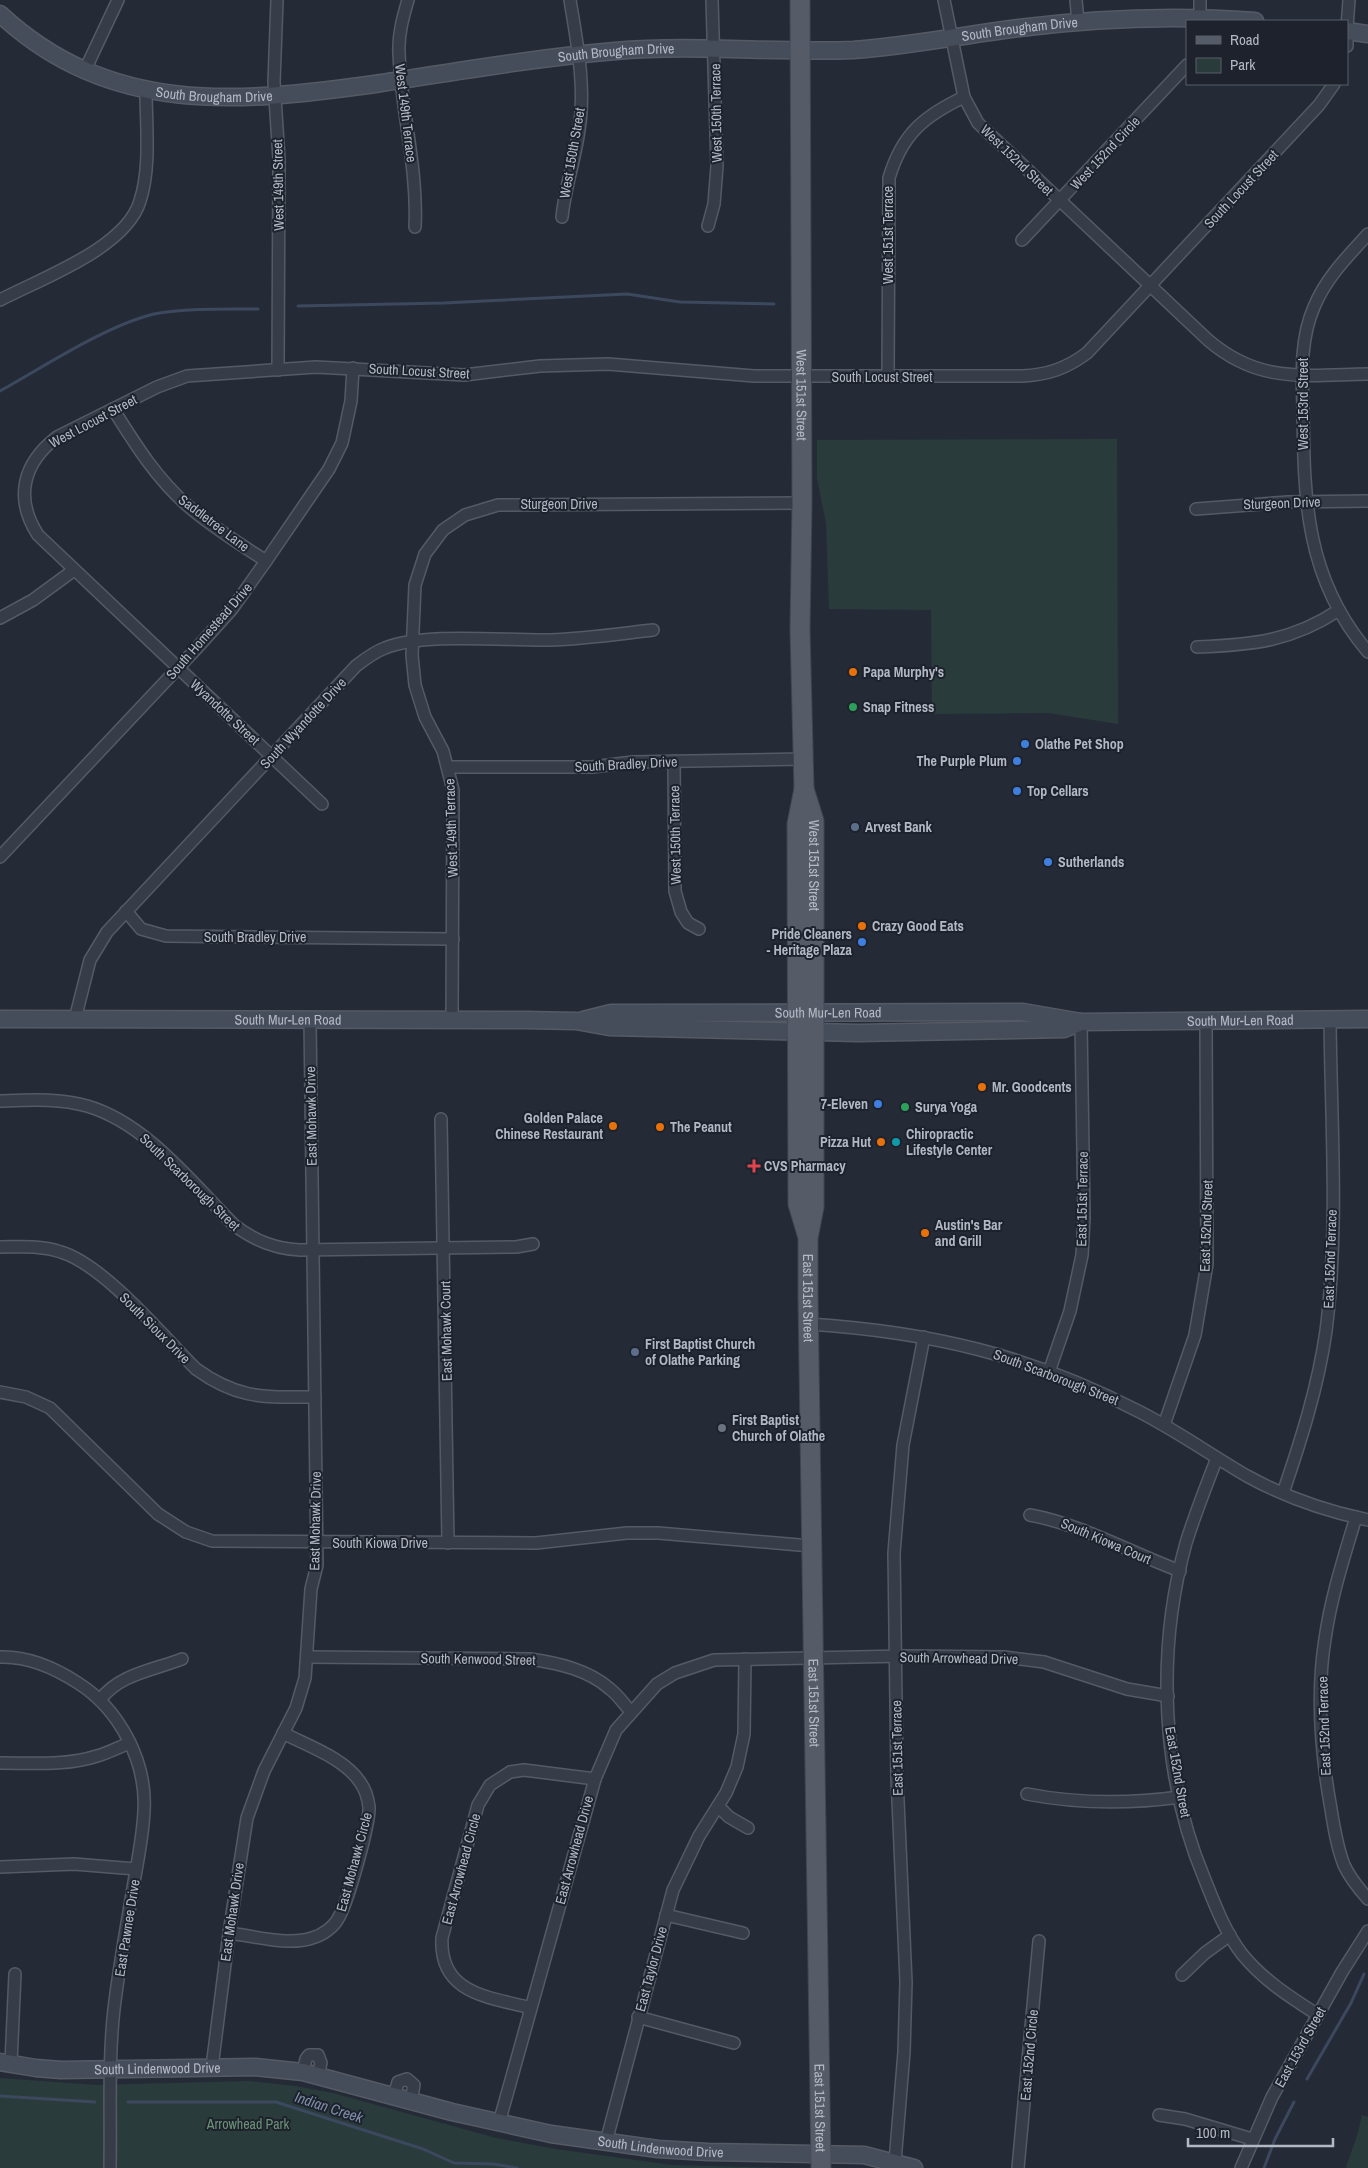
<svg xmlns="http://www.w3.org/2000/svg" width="1368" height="2168" viewBox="0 0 1368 2168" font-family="'Archivo Narrow',sans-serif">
  <rect width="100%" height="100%" fill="#242b37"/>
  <!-- green -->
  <g fill="#2a3b3c">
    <polygon points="1117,439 1118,724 1048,713 932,714 931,610 829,609 826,523 817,478 817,440"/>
    <polygon points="0,2078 96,2085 249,2081 295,2086 333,2093 496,2138 556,2149 672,2165 788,2168 0,2168"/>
    <polygon points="1362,2115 1368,2117 1368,2168 1348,2168 1346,2167 1357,2136"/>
  </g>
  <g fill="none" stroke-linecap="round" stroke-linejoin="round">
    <!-- stream -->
    <g stroke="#3c485e" stroke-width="3">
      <polyline points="298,306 444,303 627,294 680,302 774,304"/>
      <path d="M0,391C45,366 105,326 154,314C182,308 228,309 258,309"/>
      <polyline points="1307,2079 1351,2003 1364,1974"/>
      <polyline points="0,2096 95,2102"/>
      <polyline points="128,2102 276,2102 423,2149 454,2163 493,2164 517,2168"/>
      <polyline points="1264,2168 1275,2139 1294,2102"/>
    </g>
    <defs>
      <g id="street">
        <polyline points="277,0 274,82 279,159 278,370"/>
        <path d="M408,0C403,17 398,35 399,53C401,111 418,168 415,227"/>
        <path d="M944,0L964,97L978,123L1208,340C1259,384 1305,375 1368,374"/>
        <polyline points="1076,0 1078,22"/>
        <polyline points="1200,21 1200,0"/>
        <polyline points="1347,27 1349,0"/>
        <polyline points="1347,36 1347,46"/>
        <polyline points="85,70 118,0"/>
        <path d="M562,217C565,187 575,160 579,130C586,87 577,43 570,0"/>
        <polyline points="708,226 714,204 717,166 712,0"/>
        <path d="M1368,234C1347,257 1326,278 1314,307C1300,339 1302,374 1303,408C1304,499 1305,578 1368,652"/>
        <polyline points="1022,240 1187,65"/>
        <path d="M0,300C42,278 126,248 140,201C151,167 146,125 146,90"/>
        <path d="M888,376L889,178C902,134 924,116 964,97"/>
        <path d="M113,409C135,444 156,478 188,506C212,527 240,544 266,561"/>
        <polyline points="1196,509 1288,502 1368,501"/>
        <polyline points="0,618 33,600 74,570"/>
        <path d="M1197,647C1253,645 1292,641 1339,610"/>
        <polyline points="674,761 675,891 681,912 688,923 699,929"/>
        <polyline points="448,767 592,767 633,762 803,759"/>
        <path d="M322,804L38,535C14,498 23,463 57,437L157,387L187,376L316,367L464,375L540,366L608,364L754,376H1022C1048,375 1067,368 1087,353L1319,105L1334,84"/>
        <polyline points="0,857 196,649 232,609 266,561 329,469 342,443 351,401 353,368"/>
        <polyline points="126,911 141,929 166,936 453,939"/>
        <path d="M75,1019L90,960L107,932L356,666C365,659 374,652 385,648C425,632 505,641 550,640C584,639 618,634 653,630"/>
        <polyline points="452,1020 453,790 443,751 425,717 415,685 412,655 415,585 425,554 443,530 465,515 498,505 802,503"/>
        <path d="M0,1101C29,1100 59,1098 87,1106C146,1123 192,1183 234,1225C255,1241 275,1249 300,1250L516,1247L533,1244"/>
        <polyline points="441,1119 448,1543"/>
        <path d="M0,1247C20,1247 41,1245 61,1252C104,1265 163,1336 196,1369C239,1400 265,1397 315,1397"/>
        <path d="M809,1324C931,1332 1030,1355 1140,1412C1177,1431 1211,1455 1247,1476C1285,1497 1326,1511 1368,1520"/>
        <polyline points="1049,1372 1070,1311 1082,1255 1084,1218 1081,1022"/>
        <polyline points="0,1392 26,1397 50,1408 158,1514 186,1532 212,1541 536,1543 627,1533 658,1533 811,1546"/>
        <polyline points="1164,1425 1195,1335 1207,1264 1206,1022"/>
        <path d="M1217,1458C1206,1486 1195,1514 1186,1543C1156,1651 1161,1776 1205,1880C1215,1905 1225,1932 1242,1954C1263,1980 1290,1997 1318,2015"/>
        <path d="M1283,1493C1301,1440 1318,1387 1326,1331C1339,1229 1331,1123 1330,1020"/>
        <path d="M1030,1515C1083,1525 1129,1552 1180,1571"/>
        <path d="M1356,1517C1344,1557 1331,1597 1325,1639C1316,1695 1321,1754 1331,1809C1334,1828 1337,1847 1344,1865C1350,1878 1359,1889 1368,1899"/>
        <path d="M0,1657C28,1656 55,1668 78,1683C119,1709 147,1761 144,1811C143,1835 138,1859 134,1882C127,1924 119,1967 114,2009C108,2062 111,2115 110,2168"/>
        <path d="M307,1657L530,1659C558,1663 589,1670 610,1689C618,1695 624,1704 631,1712"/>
        <path d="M100,1700C119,1674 154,1670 182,1659"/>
        <path d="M0,1763C32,1763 66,1766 97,1756C108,1753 119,1747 130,1743"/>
        <path d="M1027,1794C1079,1804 1128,1804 1180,1797"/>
        <polyline points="718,1806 729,1817 748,1828"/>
        <polyline points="0,1867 74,1864 136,1869"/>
        <polyline points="666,1915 743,1933"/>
        <path d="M229,1933C254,1936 288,1946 312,1938C323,1935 334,1927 339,1917C348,1901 370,1824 369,1807C368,1798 365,1789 360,1782C344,1758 308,1746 283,1733"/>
        <polyline points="1182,1975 1205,1953 1230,1935"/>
        <path d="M531,2008C489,1997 439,1994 442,1938L478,1805L490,1785L510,1772L524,1770L595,1779"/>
        <polyline points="638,2017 734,2043"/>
        <polyline points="11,2063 15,1974"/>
        <polyline points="212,2067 229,1933 247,1818 264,1771 296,1708 305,1678 311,1589 317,1565 310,1020"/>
        <polyline points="303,2072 306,2059 309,2055 318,2055 321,2063 318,2076"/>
        <polyline points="394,2096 398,2082 407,2079 414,2085 411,2101"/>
        <polyline points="1159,2115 1185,2119 1252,2139"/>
        <polyline points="499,2123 595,1779 616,1730 657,1684 675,1673 714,1660 904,1656 1004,1657 1044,1662 1127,1689 1168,1696"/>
        <polyline points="606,2142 673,1890 699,1836 726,1793 737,1767 744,1734 745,1659"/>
        <polyline points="895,2162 904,2052 906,1982 897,1778 894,1553 903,1445 924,1337"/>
        <polyline points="1018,2168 1039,1941"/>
        <polyline points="1241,2168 1272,2097 1342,1972 1368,1931"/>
      </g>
      <g id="secondary">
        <path id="s1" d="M0,14C110,116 238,103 375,84C454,72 534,58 615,51C694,44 774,53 853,50C909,46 963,35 1019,28C1098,18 1177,15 1255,21"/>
        <polyline points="1347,31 1368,34"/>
        <path id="s2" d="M0,1019L525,1020L576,1021L609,1027L858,1033L1064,1029L1081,1022"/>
        <path id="s3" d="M583,1020L611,1013L1023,1012L1081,1022L1368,1019"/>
        <path id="s4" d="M0,2062L36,2068L61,2070L255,2067L303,2072L452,2112L551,2134L658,2149L708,2152L864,2155L914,2168"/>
      </g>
      <g id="primary">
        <path id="s5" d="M800,0L802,503L800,630L804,789L797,824L798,1204L807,1234"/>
        <path id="s6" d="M804,789L814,821V1207L808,1238V1296L821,2168"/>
      </g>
    </defs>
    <!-- street casing -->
    <use href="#street" stroke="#555b65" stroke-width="14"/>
    <!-- secondary casing -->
    <use href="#secondary" stroke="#555b65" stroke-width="19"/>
    <!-- primary casing -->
    <use href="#primary" stroke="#414651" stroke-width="21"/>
    <!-- street -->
    <use href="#street" stroke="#373d48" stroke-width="11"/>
    <!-- secondary -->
    <use href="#secondary" stroke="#464d5a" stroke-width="16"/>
    <!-- primary -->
    <use href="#primary" stroke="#565c67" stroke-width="19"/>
  </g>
  <!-- markers -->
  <g fill="#e8710a" stroke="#1d222c" stroke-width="2">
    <circle cx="853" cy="672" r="5"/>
    <circle cx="862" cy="926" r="5"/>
    <circle cx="982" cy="1087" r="5"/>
    <circle cx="613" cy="1126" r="5"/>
    <circle cx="660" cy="1127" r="5"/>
    <circle cx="881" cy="1142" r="5"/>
    <circle cx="925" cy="1233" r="5"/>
  </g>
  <g fill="#2e9e5b" stroke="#1d222c" stroke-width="2">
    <circle cx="853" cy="707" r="5"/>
    <circle cx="905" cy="1107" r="5"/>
  </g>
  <g fill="#3f7fe0" stroke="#1d222c" stroke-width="2">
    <circle cx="1025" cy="744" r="5"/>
    <circle cx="1017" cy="761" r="5"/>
    <circle cx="1017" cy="791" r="5"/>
    <circle cx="1048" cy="862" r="5"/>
    <circle cx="862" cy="942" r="5"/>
    <circle cx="878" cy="1104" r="5"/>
  </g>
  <g fill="#5c6f8a" stroke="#1d222c" stroke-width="2">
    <circle cx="855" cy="827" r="5"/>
    <circle cx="635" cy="1352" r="5"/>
  </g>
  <circle fill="#0f9aa8" stroke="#1d222c" stroke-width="2" cx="896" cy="1142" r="5"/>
  <path fill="#e0444e" stroke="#1d222c" stroke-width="2" d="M751.5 1158.5h5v5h5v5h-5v5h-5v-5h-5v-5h5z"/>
  <circle fill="#6b7280" stroke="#1d222c" stroke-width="2" cx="722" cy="1428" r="5"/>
  <g text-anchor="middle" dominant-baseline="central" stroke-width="4" stroke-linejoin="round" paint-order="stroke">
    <!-- street labels -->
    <g font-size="14" fill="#b2b8c4" stroke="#1d222c">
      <text stroke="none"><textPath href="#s1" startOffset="1045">South Brougham Drive</textPath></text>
      <text stroke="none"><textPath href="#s1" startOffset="640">South Brougham Drive</textPath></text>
      <text stroke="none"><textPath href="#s1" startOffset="235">South Brougham Drive</textPath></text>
      <text transform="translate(406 113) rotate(83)">West 149th Terrace</text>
      <text transform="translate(716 113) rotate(-91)">West 150th Terrace</text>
      <text transform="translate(572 153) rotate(-80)">West 150th Street</text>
      <text transform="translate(1105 153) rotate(-47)">West 152nd Circle</text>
      <text transform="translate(1017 160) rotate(44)">West 152nd Street</text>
      <text transform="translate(278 185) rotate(-91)">West 149th Street</text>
      <text transform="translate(1241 189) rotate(-47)">South Locust Street</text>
      <text transform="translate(888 235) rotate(-90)">West 151st Terrace</text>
      <text transform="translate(419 371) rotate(3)">South Locust Street</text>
      <text x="882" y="377">South Locust Street</text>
      <text stroke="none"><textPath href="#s5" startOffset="395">West 151st Street</textPath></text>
      <text transform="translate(1303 404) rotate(-90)">West 153rd Street</text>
      <text transform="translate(93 421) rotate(-28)">West Locust Street</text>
      <text transform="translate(1282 503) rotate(-2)">Sturgeon Drive</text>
      <text x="559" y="504">Sturgeon Drive</text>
      <text transform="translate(214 523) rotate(37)">Saddletree Lane</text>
      <text transform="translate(209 631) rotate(-49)">South Homestead Drive</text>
      <text transform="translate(225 712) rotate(43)">Wyandotte Street</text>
      <text transform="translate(303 723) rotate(-47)">South Wyandotte Drive</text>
      <text transform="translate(626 764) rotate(-3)">South Bradley Drive</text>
      <text transform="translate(451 828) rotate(-92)">West 149th Terrace</text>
      <text transform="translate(675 835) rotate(-91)">West 150th Terrace</text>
      <text stroke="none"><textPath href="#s6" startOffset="78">West 151st Street</textPath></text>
      <text x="255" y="937">South Bradley Drive</text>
      <text stroke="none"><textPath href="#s3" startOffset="246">South Mur-Len Road</textPath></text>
      <text stroke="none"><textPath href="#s2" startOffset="288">South Mur-Len Road</textPath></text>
      <text stroke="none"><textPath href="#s3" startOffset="659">South Mur-Len Road</textPath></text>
      <text transform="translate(311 1116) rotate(-91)">East Mohawk Drive</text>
      <text transform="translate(190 1182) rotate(44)">South Scarborough Street</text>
      <text transform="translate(1082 1199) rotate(-89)">East 151st Terrace</text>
      <text transform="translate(1206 1226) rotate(-88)">East 152nd Street</text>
      <text transform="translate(1330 1259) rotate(-88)">East 152nd Terrace</text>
      <text stroke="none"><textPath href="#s6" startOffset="511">East 151st Street</textPath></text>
      <text transform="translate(155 1328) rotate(45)">South Sioux Drive</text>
      <text transform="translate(446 1331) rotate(-91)">East Mohawk Court</text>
      <text transform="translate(1056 1377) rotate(21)">South Scarborough Street</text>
      <text transform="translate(315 1521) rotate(-89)">East Mohawk Drive</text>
      <text transform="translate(1106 1541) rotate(23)">South Kiowa Court</text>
      <text x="380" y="1543">South Kiowa Drive</text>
      <text transform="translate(959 1658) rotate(1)">South Arrowhead Drive</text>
      <text transform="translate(478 1659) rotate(1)">South Kenwood Street</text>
      <text stroke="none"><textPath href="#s6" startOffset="916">East 151st Street</textPath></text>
      <text transform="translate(1324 1726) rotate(-92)">East 152nd Terrace</text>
      <text transform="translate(897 1748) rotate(-91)">East 151st Terrace</text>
      <text transform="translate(1178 1772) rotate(80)">East 152nd Street</text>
      <text transform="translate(574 1850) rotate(-75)">East Arrowhead Drive</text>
      <text transform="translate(354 1862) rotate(-75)">East Mohawk Circle</text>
      <text transform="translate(461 1869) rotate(-75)">East Arrowhead Circle</text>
      <text transform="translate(232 1912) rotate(-82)">East Mohawk Drive</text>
      <text transform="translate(127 1928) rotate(-81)">East Pawnee Drive</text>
      <text transform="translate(651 1969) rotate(-75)">East Taylor Drive</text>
      <text transform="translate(1300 2047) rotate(-61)">East 153rd Street</text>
      <text transform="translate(1029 2055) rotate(-85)">East 152nd Circle</text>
      <text stroke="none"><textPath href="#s4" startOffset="158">South Lindenwood Drive</textPath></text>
      <text stroke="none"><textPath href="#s6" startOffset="1321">East 151st Street</textPath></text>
      <text stroke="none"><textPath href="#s4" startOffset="670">South Lindenwood Drive</textPath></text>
    </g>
    <!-- poi labels -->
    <g font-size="14" font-weight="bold" fill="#b2b8c4" stroke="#1d222c" text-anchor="start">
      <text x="863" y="672">Papa Murphy's</text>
      <text x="863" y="707">Snap Fitness</text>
      <text x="1035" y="744">Olathe Pet Shop</text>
      <text x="1007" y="761" text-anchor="end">The Purple Plum</text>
      <text x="1027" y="791">Top Cellars</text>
      <text x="865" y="827">Arvest Bank</text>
      <text x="1058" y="862">Sutherlands</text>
      <text x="872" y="926">Crazy Good Eats</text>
      <text x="852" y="934" text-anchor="end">Pride Cleaners<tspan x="852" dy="16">- Heritage Plaza</tspan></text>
      <text x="992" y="1087">Mr. Goodcents</text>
      <text x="868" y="1104" text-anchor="end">7-Eleven</text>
      <text x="915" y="1107">Surya Yoga</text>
      <text x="603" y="1118" text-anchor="end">Golden Palace<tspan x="603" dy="16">Chinese Restaurant</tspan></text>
      <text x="670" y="1127">The Peanut</text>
      <text x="906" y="1134">Chiropractic<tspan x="906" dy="16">Lifestyle Center</tspan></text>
      <text x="871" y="1142" text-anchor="end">Pizza Hut</text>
      <text x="764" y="1166">CVS Pharmacy</text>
      <text x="935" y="1225">Austin's Bar<tspan x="935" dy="16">and Grill</tspan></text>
      <text x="645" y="1344">First Baptist Church<tspan x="645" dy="16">of Olathe Parking</tspan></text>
      <text x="732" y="1420">First Baptist<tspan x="732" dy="16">Church of Olathe</tspan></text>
    </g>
    <!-- park labels -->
    <g font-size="14" fill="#6c9277" stroke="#1d222c">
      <text x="248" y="2124">Arrowhead Park</text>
    </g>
    <!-- water labels -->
    <g font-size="15" font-style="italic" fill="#7e8ea8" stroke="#1d222c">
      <text transform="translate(329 2107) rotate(18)">Indian Creek</text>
    </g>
  </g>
  <!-- legend -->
  <rect x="1186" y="20" width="162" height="65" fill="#1d222c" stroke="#595e69"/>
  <rect x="1196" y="36" width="25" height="8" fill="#565c67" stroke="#595e69"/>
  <text x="1230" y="45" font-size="15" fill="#b2b8c4">Road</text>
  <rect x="1196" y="58" width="25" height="15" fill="#2a3b3c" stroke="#595e69"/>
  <text x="1230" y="70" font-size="15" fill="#b2b8c4">Park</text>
  <!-- scale -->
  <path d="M1188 2138v8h145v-8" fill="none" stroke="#b2b8c4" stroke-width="2.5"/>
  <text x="1196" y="2138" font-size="15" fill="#b2b8c4" stroke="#1d222c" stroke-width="4" paint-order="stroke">100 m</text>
</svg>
